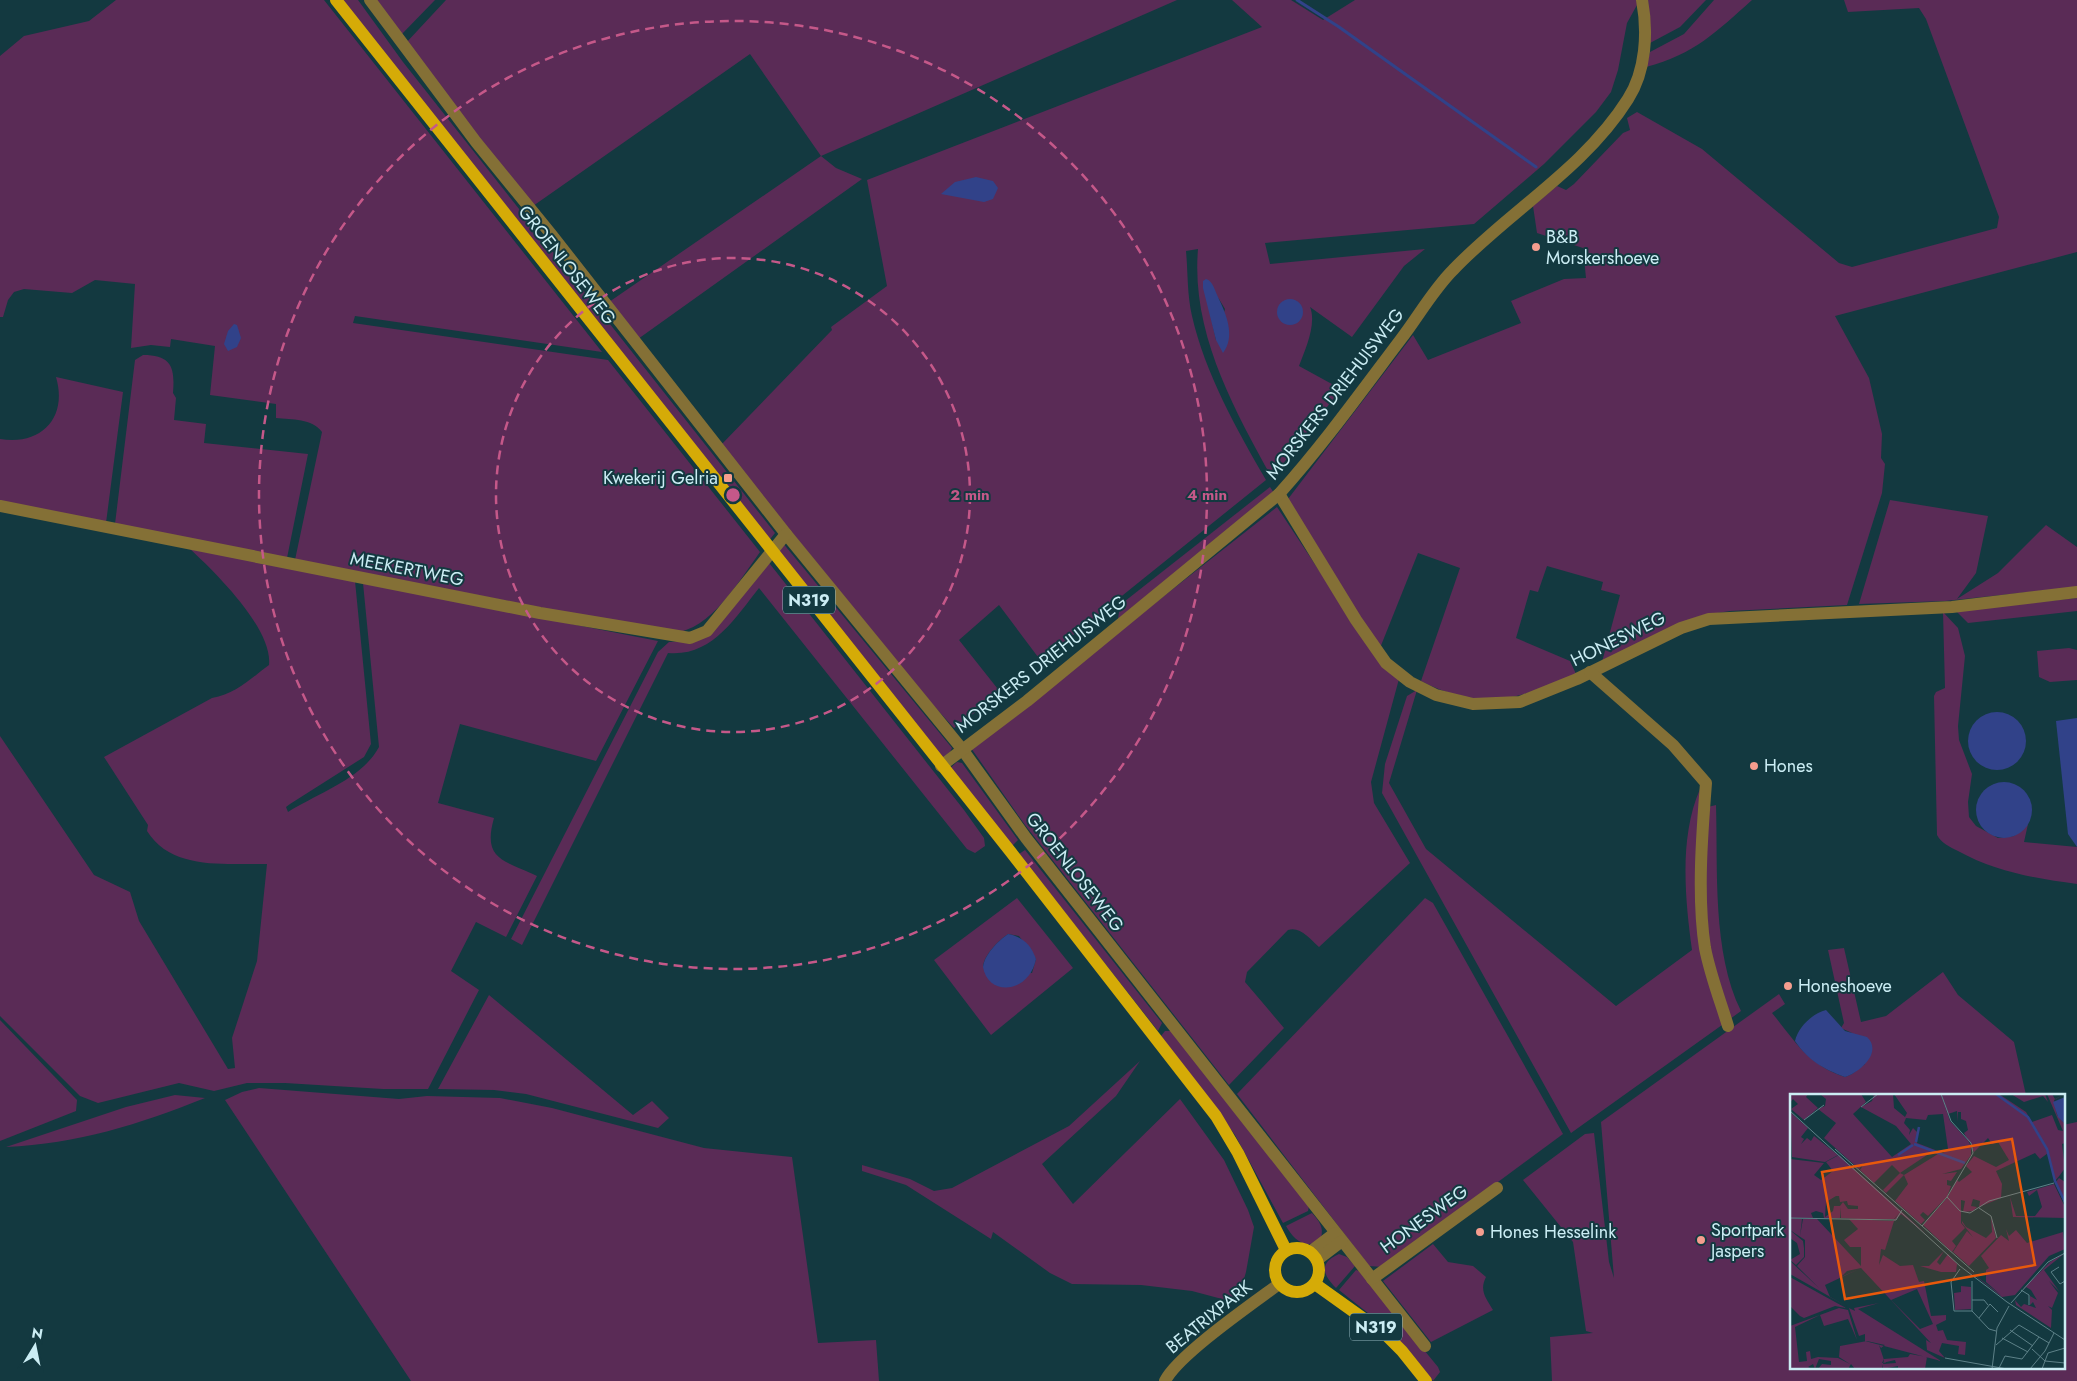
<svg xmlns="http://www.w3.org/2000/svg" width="2077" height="1381" viewBox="0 0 2077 1381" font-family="Jost,sans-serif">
  <rect width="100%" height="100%" fill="#133940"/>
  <!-- green -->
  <g fill="#5a2b56" fill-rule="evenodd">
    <path d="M116,0H324L602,352L355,316L353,323L608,360L760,552C739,581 711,630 673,633L295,560L322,432C312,418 292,420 276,418V404L210,395L215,346L171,339L170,347L151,345L131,348L135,284L95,280L72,293L24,289L14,292L8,300L3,317H0V56L24,36L89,21Z"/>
    <polygon points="341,0 358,0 403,62 775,533 767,543"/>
    <polygon points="374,0 435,0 400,36"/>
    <polygon points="446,0 1177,0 821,156 836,168 862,179 638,339 609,302 821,156 750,54 533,206 405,44"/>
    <path d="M1232,0H1291L1323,20L1355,0H1637V5L1627,23L1618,70L1611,92L1596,112L1544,164L1474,224L1265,243L1270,264L1425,249L1404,266L1352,337L1310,307C1317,324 1305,350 1299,366L1341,389L1272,478C1233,407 1191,332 1198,249L1186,251C1188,272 1187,294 1192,316C1205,373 1237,430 1266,480L1041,661L999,605L959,640L1001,693L954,728L922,693L721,445L832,330L831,327L887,286L867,180L1262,27ZM1203,281L1219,299L1225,309L1216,340Z"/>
    <polygon points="1648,0 1706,0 1680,27 1650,43"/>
    <path d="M1714,0H1752C1716,32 1695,54 1646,67L1650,52L1684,34Z"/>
    <path d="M1844,0H2077V252L1835,316L1869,378L1882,434L1881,458L1885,464L1882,493L1847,605L1730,611L1711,614L1602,662L1620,595L1601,590L1603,582L1547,566L1538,592L1530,590L1516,638L1570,661L1576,674C1519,700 1480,711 1421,681L1460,568L1418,553L1380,648L1285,503L1413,335L1428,360L1521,323L1511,301L1564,279L1586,278L1583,248L1537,233L1533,206L1557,186L1566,190L1574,184L1623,133L1630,130L1627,118L1637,112L1702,149L1839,263L1852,267L1997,228L1999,217L1926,19L1919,8L1848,12Z"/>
    <path d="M143,355C172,355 175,368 173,393L176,398L174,420L206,424L204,443L308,454L287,558L115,524L135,360Z"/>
    <path d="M56,377L123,392L106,523L0,502V439C41,446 68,418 56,377Z"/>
    <polygon points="1270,487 1274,493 1118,619 1120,605"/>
    <polygon points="1890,500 1988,516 1976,573 1957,599 1998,573 2046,525 2077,547 2077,587 1945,601 1859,604"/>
    <path d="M1277,507L1375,655L1399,679L1371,782L1374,803L1410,863L1319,947C1310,939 1300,926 1288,930L1247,972L1245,982L1284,1028L1229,1085L1025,825L971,748Z"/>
    <polygon points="782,542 952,748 950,752 941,759 773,551"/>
    <path d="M190,549L355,581L371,744L364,757L290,804L286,807L288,812C318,793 362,779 379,747L363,583L658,641L596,761L460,724L438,803L494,818C482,860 504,860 537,876L506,937L476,922L451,971L479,990L428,1089H383L285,1083H247L214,1091L179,1083L98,1103L80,1096L0,1016V736L94,875L130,892L139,921L228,1069L235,1068L232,1038L257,961L267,864C225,863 172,871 147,831L148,825L104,757L212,698C236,694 250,679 269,665C273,629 215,572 190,549Z"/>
    <path d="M766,559L964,810L984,838L985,846L975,853L967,849L759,588C735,618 712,657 668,653L522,945L511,939L658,652L669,642L692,641Z"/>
    <polygon points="2077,598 2077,611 1968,623 1956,611"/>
    <path d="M1943,612L1958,628L1965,656L1958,726L1959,740L1972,774L1968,802L1969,817L1976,826L1998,838L2014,836L2028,824L2024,842L2077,847V884C2034,878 1996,872 1958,851C1950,847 1941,843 1937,835L1934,696L1936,692L1945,688Z"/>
    <polygon points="2069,648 2077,650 2077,680 2050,682 2039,677 2037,651"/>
    <path d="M1417,690L1389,783L1426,849L1616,1006L1692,950C1685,899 1679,837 1700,789L1697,851L1722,1025L1571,1133L1382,793L1385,764L1407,696Z"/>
    <polygon points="957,762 962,763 1018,840 1011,847 949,769"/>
    <path d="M1716,805C1718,870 1712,952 1741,1011L1730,1019C1720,990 1711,960 1708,930C1704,889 1707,848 1708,807Z"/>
    <polygon points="1025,850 1162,1023 1158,1031 1019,854"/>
    <path d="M1017,898L1073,968L991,1035L934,960ZM1008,934L1019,936L1036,959L1032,973L983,967C984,955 998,941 1008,934Z"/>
    <polygon points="1425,898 1433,903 1563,1134 1383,1267 1369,1266 1237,1094"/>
    <path d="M1844,948L1861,1022L1886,1016L1943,972L1958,995L2014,1042L2026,1095H1791V1367H2063V1125L2077,1122V1381H1552L1550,1337L1593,1333L1586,1331L1573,1242L1523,1180L1585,1134L1594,1133L1609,1262L1614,1278L1601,1122L1779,994L1785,1004L1772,1013C1796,1042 1807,1064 1845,1077L1852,1074L1865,1064L1852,1033L1841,1028L1844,1023L1828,950Z"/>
    <polygon points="489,995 633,1115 652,1101 669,1118 658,1128 526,1094 494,1090 438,1089"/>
    <polygon points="0,1020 77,1100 76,1111 0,1141"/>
    <polygon points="1165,1031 1171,1031 1309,1206 1308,1211 1283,1223 1235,1135 1161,1036"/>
    <polygon points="1140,1061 1116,1096 1042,1164 1073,1204 1180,1099 1224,1160 1248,1210 1254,1227 1246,1272 1237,1303 1192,1291 1141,1285 1072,1284 1050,1273 993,1232 991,1239 906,1185 862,1171 862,1165 910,1179 934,1191 952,1188 1069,1126"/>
    <polygon points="259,1088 399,1099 427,1096 500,1098 552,1108 704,1148 792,1157 818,1343 876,1340 879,1381 411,1381 225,1100 242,1092"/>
    <path d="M175,1095L205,1098C140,1124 77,1144 6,1147L126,1107Z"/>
    <path d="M1312,1213C1319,1221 1324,1227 1321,1238C1307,1252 1293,1239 1286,1226Z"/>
    <path d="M1433,1244L1448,1262L1473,1266L1486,1277C1479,1291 1486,1298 1493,1310L1431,1342L1383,1281Z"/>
    <path d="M1339,1254L1347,1257L1355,1266L1336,1288C1323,1275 1318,1263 1339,1254Z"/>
    <polygon points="1356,1270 1359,1271 1438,1367 1440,1372 1433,1381 1408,1349 1388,1329 1339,1290"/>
  </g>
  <!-- water -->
  <g fill="#314289">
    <polygon points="976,177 993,181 998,188 993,199 984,202 941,194 955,182"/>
    <path d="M1206,279C1213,281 1215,291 1218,297C1226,314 1236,336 1223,353L1216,340L1203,288V281Z"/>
    <circle cx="1290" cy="312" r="13"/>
    <polygon points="234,324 237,325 241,338 237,347 228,351 224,344 228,331"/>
    <circle cx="1997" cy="741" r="29"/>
    <polygon points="2077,718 2077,847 2068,834 2056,721"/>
    <circle cx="2004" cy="810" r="28"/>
    <path d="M1008,934C1023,937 1031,945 1036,959C1029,994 988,997 983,967C984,955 998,941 1008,934Z"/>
    <path d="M1826,1010L1845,1031L1867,1037C1883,1052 1860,1072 1845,1077C1823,1069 1808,1060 1795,1041C1798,1027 1813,1013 1826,1010Z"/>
  </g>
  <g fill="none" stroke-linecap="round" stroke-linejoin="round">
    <!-- stream -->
    <polyline stroke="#314289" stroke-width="3" points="1297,0 1339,27 1536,167"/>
    <!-- minor -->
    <g stroke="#847036" stroke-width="12">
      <polyline points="370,0 476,142 551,234 786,534 962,749 1026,838 1425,1346"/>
      <polyline points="1279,494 1356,620 1386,663 1410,682 1436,695 1473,704 1520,702 1577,679 1681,628 1709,619 1952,607 2077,592"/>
      <polyline points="0,506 540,613 690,638 707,631 786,534"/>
      <path d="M1590,672L1673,745L1706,783C1702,834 1697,897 1705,948C1710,974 1720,1000 1728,1026"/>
      <path d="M941,766L1027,701L1279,494C1323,445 1361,392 1401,339C1418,317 1433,290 1453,270C1509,211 1584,169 1628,99C1646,71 1648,32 1642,0"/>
      <polyline points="1310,1252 1335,1233"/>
      <polyline points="1317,1260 1342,1241"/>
      <polyline points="1372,1279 1497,1188"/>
      <path d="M1165,1381C1178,1355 1252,1304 1279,1284"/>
    </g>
    <!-- major -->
    <g stroke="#d5ab07" stroke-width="12">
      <polyline points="336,0 1010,851 1216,1116 1238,1153 1286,1250"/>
      <circle cx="1297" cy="1270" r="22"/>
      <polyline points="1315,1284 1385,1334 1402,1351 1426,1381"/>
    </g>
  </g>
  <!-- distance rings -->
  <g fill="none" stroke="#c55889" stroke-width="2.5" stroke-dasharray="9 6">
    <circle cx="733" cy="495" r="237"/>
    <circle cx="733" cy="495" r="474"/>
  </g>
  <!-- markers -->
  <g fill="#f59d8e" stroke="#133940" stroke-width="2">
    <circle cx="1536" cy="247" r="5"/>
    <rect x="723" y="473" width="10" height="10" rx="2.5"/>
    <circle cx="1754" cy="766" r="5"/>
    <circle cx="1788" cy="986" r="5"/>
    <circle cx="1480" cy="1232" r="5"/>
    <circle cx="1701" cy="1240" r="5"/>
  </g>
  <g text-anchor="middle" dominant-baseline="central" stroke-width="4" stroke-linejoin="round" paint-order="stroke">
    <!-- shield labels -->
    <g fill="#133940" stroke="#94b7be" stroke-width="1">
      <rect x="783" y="586.5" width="52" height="27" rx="4"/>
      <rect x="1350" y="1313.5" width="52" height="27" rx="4"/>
    </g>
    <g font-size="16" font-weight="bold" fill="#cbedf4">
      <text x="809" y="600">N319</text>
      <text x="1376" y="1327">N319</text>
    </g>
    <!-- poi labels -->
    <g font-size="18" fill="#cbedf4" stroke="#133940" text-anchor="start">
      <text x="1546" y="237">B&amp;B<tspan x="1546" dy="21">Morskershoeve</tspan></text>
      <text x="718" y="478" text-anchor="end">Kwekerij Gelria</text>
      <text x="1764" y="766">Hones</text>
      <text x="1798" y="986">Honeshoeve</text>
      <text x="1711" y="1230">Sportpark<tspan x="1711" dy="21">Jaspers</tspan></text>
      <text x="1490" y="1232">Hones Hesselink</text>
    </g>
    <!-- street labels -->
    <g font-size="18" fill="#cbedf4" stroke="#133940">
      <text transform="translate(567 265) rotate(52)">GROENLOSEWEG</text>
      <text transform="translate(1335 394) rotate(-52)">MORSKERS DRIEHUISWEG</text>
      <text transform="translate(407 569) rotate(11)">MEEKERTWEG</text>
      <text transform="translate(1618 639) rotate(-26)">HONESWEG</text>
      <text transform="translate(1041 664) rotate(-38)">MORSKERS DRIEHUISWEG</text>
      <text transform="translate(1075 872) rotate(52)">GROENLOSEWEG</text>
      <text transform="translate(1424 1219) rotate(-36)">HONESWEG</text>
      <text transform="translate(1209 1317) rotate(-39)">BEATRIXPARK</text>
    </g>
  </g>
  <!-- overview -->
  <g transform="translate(1790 1094)">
    <rect width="275" height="275" fill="#133940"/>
    <path d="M0,0H18L16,3L28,14L14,26L1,15L8,10L3,5L0,9ZM30,0H71L76,8L63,20L102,63L121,50L106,32L71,13L82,7L84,0H103L104,14L115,23L117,19L104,0H151L160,27L181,50V61L171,75L152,80L167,78L161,87L157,86V91L161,92L157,103L138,122L133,118L130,121L135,126L131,130L105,107L118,90L114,81L148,60L143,57L110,79L114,81L96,99L93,96L110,79L102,71L84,89L70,76L75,68L69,75L34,44L46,29L28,15L35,12L36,5ZM153,20L158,55L153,59L127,49V38L123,34L119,41L120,36L114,29L116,24L136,26L138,21ZM151,0H209L236,18L242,28L262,21L268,36L273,37L257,0H262L265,5L275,0L264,6L267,21L275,30V49L272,50L275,74L270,81L265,87L258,59L250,65L245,59L206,77L212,90L211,104L189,113L190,107L183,105L181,112L187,113L183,117L173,118L175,107L171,106V129L175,134L162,147L166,152L162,158L133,131L157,104L167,86L169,88L182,78L176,72L184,62L206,73L219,66L208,48L202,50L198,44L184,58L174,39L178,36L176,27L171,25V18H168V28L167,17L158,20ZM221,0H255L258,8L253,2L234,8ZM0,18L18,34L11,43L14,45L11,50L17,44L21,47L24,42L48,61L35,68L2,63ZM49,61L111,117L104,125H68V112L58,111L57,107L50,108L49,102H46L36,108L35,123L43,117L44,112H50L53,108L58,115H68V125L51,124L50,113V124H34L33,119L26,117L21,119L23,124H2L12,125L10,142L13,125H27L71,172V153H60L54,146L68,135L59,125L103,127L111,117L136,140L111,120L104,127L95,156L91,155L89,171L93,161L110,172L123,171L129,188L134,187L141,222L156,221V226L146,231L148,237L153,236L157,246L176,248L175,261L168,260L169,252L152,249L149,257L155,264L137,256L136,246L141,249L71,174L57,177L51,183L69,175L35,191L40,203L58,213L0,180V167L29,194L7,172L15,163V146L0,136V65L34,69L24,81L31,86L43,77L36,68ZM127,195L143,230L130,235L101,206ZM269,84L275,88V111L265,89ZM264,90L275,113V124L223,123L220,103L226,122H245L252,113L247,96L239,102L237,98ZM172,119V127L176,133L196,144L202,138L201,123L206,144L179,172L163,158L177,137L183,143L172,129ZM216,135L219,142L226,136L237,149L273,138L275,155L259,162L225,201L212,203L174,173L211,201L196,188V176L199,174L191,162L211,141L219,147ZM1,137L13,147L14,154V163L6,171L0,166L10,160L7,149L0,144ZM154,157L147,168L150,171L158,160L167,170L166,178H151L130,172H139ZM275,159L254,176L269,197L259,187L268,199L262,214L258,212L262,216L261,234L226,211L225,206L231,213L234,210L246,214L243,208L240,211V202L247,206L241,196L236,193L232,196L260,168ZM0,183L34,202L56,214L45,212L14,224L10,222L0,212ZM171,192L181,193V215L165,216L164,199L171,198ZM89,209L68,215L151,267L75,247V240L69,242L59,214L65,217L64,214ZM49,214L58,216L67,246L58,225L34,232L30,221L5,233L9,268L17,267L16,258L20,257L21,265L28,263L48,264L60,270L49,263L50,252L77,247L95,251L91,254L89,251L94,266L92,275H65L61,270L58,275H28L32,270L41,271V267L29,265L25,275L23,270L18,273L22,275H0V232ZM120,260L137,263L135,275H108V272L93,275V270L106,269L105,266L92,269L94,265L118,263Z" fill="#5a2b56" fill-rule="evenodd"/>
    <path d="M275,3V30L268,23L263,8Z" fill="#314289"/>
    <path fill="none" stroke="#314289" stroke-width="2.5" d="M206,0L238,23L257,55L265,87L275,108M126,48L129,33M124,50L175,69M108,61L123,51"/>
    <path fill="none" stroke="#5d8188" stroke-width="1" d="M71,13L88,0M0,17L170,172L217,208L275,246M14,26L34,11M45,55L184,178M157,103L170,117L180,119L199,107L264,89M189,114L201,122L207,144M0,124L106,126L112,116M132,132L157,103L183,59L181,49L161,27L151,0M269,173L261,178L270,190L275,187M170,175L161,188L164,217H182L199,235L206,237M182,187V217M231,196L239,201V211M182,206H194L198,211M221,209L258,168L275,159M189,224L200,210L208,218M220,236L243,252M212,244L238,258M206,251L229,231L259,249M242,255L255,267L258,259M258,259L275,254M155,264L217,275M209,274L215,262L232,265L249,243M202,275L207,234L219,212M240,275L255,257L264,239M252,275L255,267L275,269"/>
    <path fill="#e8590c" fill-opacity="0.15" stroke="#e8590c" stroke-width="2.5" d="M222,45L245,171L55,205L32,78Z"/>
    <rect width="275" height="275" fill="none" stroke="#cbedf4" stroke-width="2.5"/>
  </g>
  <circle cx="733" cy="495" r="8" fill="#c55889" stroke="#133940" stroke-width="2.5"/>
  <g font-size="15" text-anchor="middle" font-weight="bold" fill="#c55889" stroke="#133940" stroke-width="4" stroke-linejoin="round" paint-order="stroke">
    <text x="970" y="500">2 min</text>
    <text x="1207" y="500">4 min</text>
  </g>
  <!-- north arrow -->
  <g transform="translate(35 1346) rotate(10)" stroke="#133940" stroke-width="4" paint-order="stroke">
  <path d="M0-4L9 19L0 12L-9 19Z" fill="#cbedf4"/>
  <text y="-8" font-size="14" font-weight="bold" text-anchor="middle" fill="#cbedf4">N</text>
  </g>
</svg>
